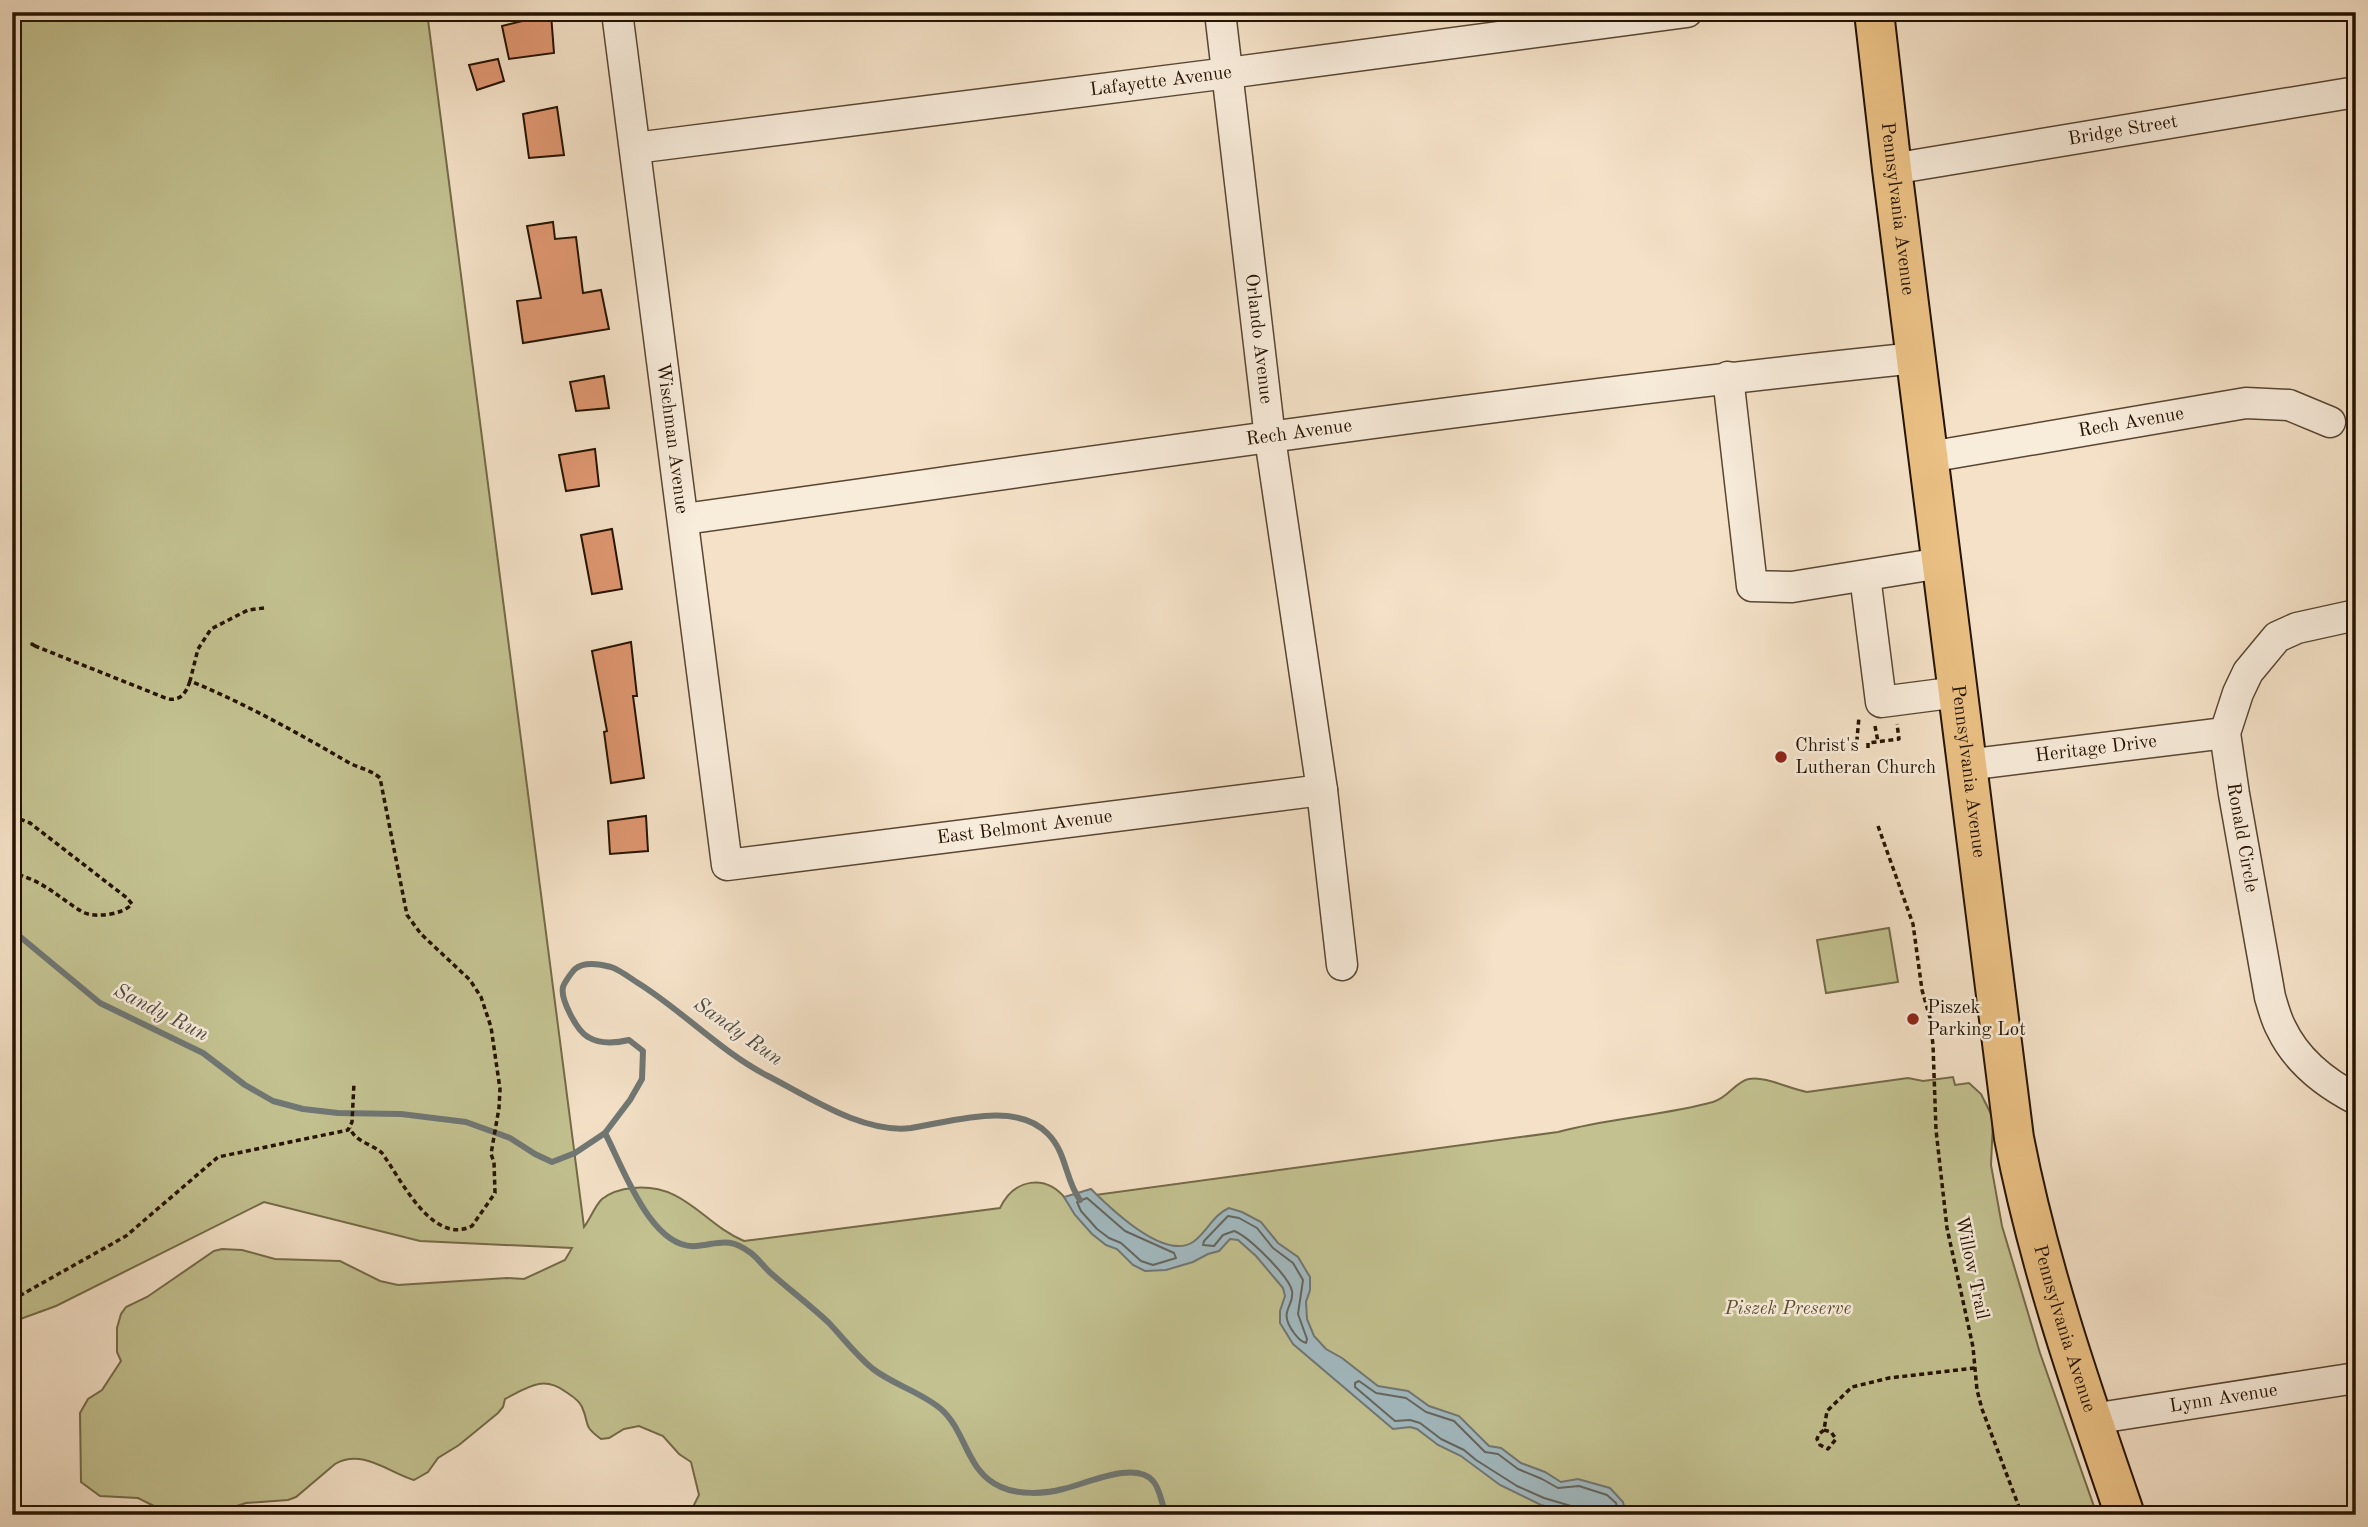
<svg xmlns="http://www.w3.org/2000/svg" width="2368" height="1527" viewBox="0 0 2368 1527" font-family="'Old Standard TT',serif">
  <rect width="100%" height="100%" fill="#f4e1c7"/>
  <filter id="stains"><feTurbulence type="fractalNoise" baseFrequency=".00286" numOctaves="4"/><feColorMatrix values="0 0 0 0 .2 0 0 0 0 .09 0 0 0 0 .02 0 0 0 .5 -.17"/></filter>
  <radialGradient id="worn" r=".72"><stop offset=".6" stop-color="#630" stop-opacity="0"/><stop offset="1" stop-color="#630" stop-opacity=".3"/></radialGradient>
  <!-- green -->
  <g fill="#c3c190" stroke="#746a48" stroke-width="2">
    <path d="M12,12H427L584,1227C591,1218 594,1207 602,1199C611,1192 622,1189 633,1188C685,1183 703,1224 744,1241L1000,1208C1014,1179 1045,1173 1066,1199L1558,1132C1609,1118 1662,1116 1713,1102C1728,1098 1736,1081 1749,1079C1766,1076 1789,1089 1807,1092L1908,1078L1923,1081L1953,1077L1955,1085L1969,1083L1981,1094L1990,1112L1993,1121L1991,1165L2002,1226L2040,1353L2097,1515H689L699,1495L691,1462L679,1454L663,1436L639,1426L624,1429L609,1438L601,1439C582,1425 590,1425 582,1407C579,1400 572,1396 566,1392C543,1375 528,1387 505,1399L503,1407L498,1413L459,1445L438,1458L428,1472L414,1480C389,1473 363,1448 335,1464L296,1497L288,1500L246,1503L209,1515H178L164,1511L138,1498L100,1496L81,1482L80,1413L88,1399L102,1390L121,1361L117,1352V1328L121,1314L126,1307L147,1297L214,1251L222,1249L242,1250L275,1259L340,1261L380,1281L398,1285L507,1278L524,1279L565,1260L572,1248L420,1241L264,1202L56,1306L12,1322Z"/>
    <polygon points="1889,928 1898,982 1826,993 1817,940"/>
  </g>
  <!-- water -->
  <path fill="#a2bac1" stroke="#707774" stroke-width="2" d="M1091,1189C1110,1208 1164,1261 1193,1242C1206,1233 1214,1214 1229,1208L1242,1212L1261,1222L1278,1243L1298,1257L1310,1277V1290L1306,1302L1307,1319L1314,1336L1326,1349L1342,1358L1378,1386L1408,1391L1429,1406L1459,1416L1489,1446L1501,1448L1521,1463L1545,1472L1561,1482L1578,1479L1610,1488L1623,1502L1626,1515H1579L1541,1505L1500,1485L1461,1456L1438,1445L1417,1429L1410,1427L1393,1429L1293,1344L1280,1323V1311L1285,1296L1283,1288L1256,1256L1238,1240L1230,1239L1219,1251L1208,1254L1193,1262L1166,1270L1145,1271L1133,1265L1117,1249L1106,1245L1092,1234L1075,1215L1064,1197Z"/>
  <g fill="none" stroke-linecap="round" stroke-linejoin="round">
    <!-- shore -->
    <g stroke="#646660" stroke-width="2">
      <polygon points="1087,1198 1125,1231 1174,1253 1176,1258 1153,1265 1141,1261 1121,1243 1109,1238 1097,1229 1081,1211 1077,1202"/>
      <path d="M1228,1216L1239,1218L1257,1228L1273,1248L1293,1263L1303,1280L1298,1314L1307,1339L1306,1343C1300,1341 1298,1338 1294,1333C1277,1310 1295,1307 1292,1291C1289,1276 1248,1236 1234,1231L1223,1235L1214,1246L1203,1245L1204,1241Z"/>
      <polyline points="1575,1515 1571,1506 1544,1498 1517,1486 1476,1460 1464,1450 1441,1439 1420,1423 1410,1420 1395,1421 1355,1387 1355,1383 1359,1381 1376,1393 1406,1398 1426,1412 1454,1421 1485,1452 1498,1454 1518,1469 1542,1479 1558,1488 1579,1486 1607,1495 1616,1503 1619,1515"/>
    </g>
    <!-- stream -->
    <g stroke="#707774" stroke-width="6">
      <path d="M12,930L100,1003L203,1053L245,1085L273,1101L303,1109L338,1113L401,1114L466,1122L510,1138L535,1154L552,1162L575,1153L605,1133L630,1100L642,1079L643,1051L629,1040C616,1043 601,1045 588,1037C577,1031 560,999 563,987C564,983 572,972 575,969C584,961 600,964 611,967C620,970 630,978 638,983C683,1011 721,1052 768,1076C809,1097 863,1134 911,1128C951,1122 1016,1100 1048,1134C1067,1153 1065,1180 1080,1200"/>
      <path d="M605,1133C622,1165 651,1250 696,1246C719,1244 728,1236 751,1253C759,1259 765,1269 773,1275C791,1291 811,1306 829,1323C844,1339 856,1355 873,1369C894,1385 921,1392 941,1409C967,1432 966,1472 1001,1487C1018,1495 1045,1494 1063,1489C1086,1484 1135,1460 1153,1481C1160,1488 1162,1505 1166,1515"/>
    </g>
  </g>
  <!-- building -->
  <g fill="#de9670" stroke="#251300" stroke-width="2">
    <polygon points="551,14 554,53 509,59 502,26"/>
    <polygon points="498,59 504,81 477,90 469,65"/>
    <polygon points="557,107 564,155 529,158 523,114"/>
    <polygon points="553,222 555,239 576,237 583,293 601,290 609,329 523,343 517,301 541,298 527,226"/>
    <polygon points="604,376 609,408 576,411 570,382"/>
    <polygon points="595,449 599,486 566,491 559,455"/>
    <polygon points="612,529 622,589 592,594 581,535"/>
    <polygon points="631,642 637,696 633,696 644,778 611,783 604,732 607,731 592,651"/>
    <polygon points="646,816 648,851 610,854 608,821"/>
  </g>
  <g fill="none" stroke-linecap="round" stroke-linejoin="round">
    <defs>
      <g id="minor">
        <path id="s1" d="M617,12L727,865L1322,790"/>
        <path id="s2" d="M1220,12L1270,438L1322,790L1342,965"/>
        <path id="s3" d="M635,148L1228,73L1687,12"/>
        <path id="s4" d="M1892,169L2356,92"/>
        <polyline points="1728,377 1752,586 1792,587 1941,563"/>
        <path id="s5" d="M1929,457L2246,403L2289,405L2330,422"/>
        <path id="s6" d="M684,519C1094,462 1504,400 1916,358"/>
        <polyline points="1865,576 1881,702 1958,692"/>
        <path id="s7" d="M2356,615L2297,628L2277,637L2248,672L2238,693L2225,733L2234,794L2270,997C2273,1007 2276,1019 2281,1028C2296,1060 2325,1083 2356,1099"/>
        <path id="s8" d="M1966,765L2225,733"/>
        <path id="s9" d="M2092,1419L2356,1378"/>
      </g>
      <g id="major">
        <path id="s10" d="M1874,12L1892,169L2014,1138C2039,1267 2082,1390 2125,1515"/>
      </g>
    </defs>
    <!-- minor casing -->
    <use href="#minor" stroke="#594632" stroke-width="33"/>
    <!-- major casing -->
    <use href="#major" stroke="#251300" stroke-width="42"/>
    <!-- path -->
    <g stroke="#251300" stroke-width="3.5" stroke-dasharray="5 3.5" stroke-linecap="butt">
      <path d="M264,608L248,610L211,629L198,649L190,681C244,703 296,732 346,761C357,768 370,769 380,778L407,915L421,934L470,980L481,997L491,1027L500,1089L499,1108L491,1154L494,1162L495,1193L472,1226C432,1246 401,1179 382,1153C372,1144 354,1141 350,1128"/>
      <path d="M35,646L32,644L33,647L35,646L168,699C181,701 186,693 190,681"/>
      <polyline points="1875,726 1878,742"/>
      <polyline points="1868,748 1868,743 1899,739 1897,724"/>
      <polyline points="1856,750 1859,717"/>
      <path d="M12,816L30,823L127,898L132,904C124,914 97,918 85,913C78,910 72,905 66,901C48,888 34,878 12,873"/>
      <polyline points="1878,826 1913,924 1922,990 1930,1018 1933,1045 1936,1130 1947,1228 1973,1347 1977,1390 1982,1409 2022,1515"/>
      <polyline points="12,1300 126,1236 218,1157 348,1130 352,1122 354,1083"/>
      <polyline points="1824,1430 1831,1432 1836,1439 1828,1449 1820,1445 1817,1439 1819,1434 1824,1430 1827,1411 1852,1387 1889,1378 1975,1368"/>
    </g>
    <!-- minor -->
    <use href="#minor" stroke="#f8ecdb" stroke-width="30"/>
    <!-- major -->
    <use href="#major" stroke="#eac084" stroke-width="38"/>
  </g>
  <!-- markers -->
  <g fill="#8f2418" stroke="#f8ecdb" stroke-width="2.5">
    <circle cx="1781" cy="757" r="7"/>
    <circle cx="1913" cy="1019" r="7"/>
  </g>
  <g text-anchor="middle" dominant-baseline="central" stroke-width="5" stroke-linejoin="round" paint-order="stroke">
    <!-- street labels -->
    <g font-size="19" fill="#251300" stroke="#f8ecdb">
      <text stroke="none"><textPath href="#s3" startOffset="530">Lafayette Avenue</textPath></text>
      <text stroke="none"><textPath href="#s4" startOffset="234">Bridge Street</textPath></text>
      <text stroke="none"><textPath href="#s10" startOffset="198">Pennsylvania Avenue</textPath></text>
      <text stroke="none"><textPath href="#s2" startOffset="329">Orlando Avenue</textPath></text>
      <text stroke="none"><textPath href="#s5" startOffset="205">Rech Avenue</textPath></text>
      <text stroke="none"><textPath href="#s6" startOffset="621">Rech Avenue</textPath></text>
      <text stroke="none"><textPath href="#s1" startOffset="430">Wischman Avenue</textPath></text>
      <text stroke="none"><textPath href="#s8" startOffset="131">Heritage Drive</textPath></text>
      <text stroke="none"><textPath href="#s10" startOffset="765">Pennsylvania Avenue</textPath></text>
      <text stroke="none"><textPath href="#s1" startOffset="1160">East Belmont Avenue</textPath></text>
      <text stroke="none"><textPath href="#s7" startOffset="299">Ronald Circle</textPath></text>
      <text transform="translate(1971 1268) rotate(78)">Willow Trail</text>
      <text stroke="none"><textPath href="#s10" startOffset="1332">Pennsylvania Avenue</textPath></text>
      <text stroke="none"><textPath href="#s9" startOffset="133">Lynn Avenue</textPath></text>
    </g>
    <!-- poi labels -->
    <g font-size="19" fill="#251300" stroke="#f8ecdb" text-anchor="start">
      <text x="1795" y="746">Christ's<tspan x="1795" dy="22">Lutheran Church</tspan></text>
      <text x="1927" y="1008">Piszek<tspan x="1927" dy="22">Parking Lot</tspan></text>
    </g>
    <!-- park labels -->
    <g font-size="19" font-style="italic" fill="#5c5032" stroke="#f8ecdb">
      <text x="1788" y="1309">Piszek Preserve</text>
    </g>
    <!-- water labels -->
    <g font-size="21" font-style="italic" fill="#514d44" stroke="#f8ecdb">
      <text transform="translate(161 1013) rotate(27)">Sandy Run</text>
      <text transform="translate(738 1032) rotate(35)">Sandy Run</text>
    </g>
  </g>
  <!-- margin -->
  <rect width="2368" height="1527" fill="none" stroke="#f4e1c7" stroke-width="42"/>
  <rect x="14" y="14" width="2340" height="1499" fill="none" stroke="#251300" stroke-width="3.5"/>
  <rect x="21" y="21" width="2326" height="1485" fill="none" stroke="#251300" stroke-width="2"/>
  <rect width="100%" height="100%" filter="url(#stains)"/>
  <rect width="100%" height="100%" fill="url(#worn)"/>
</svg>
